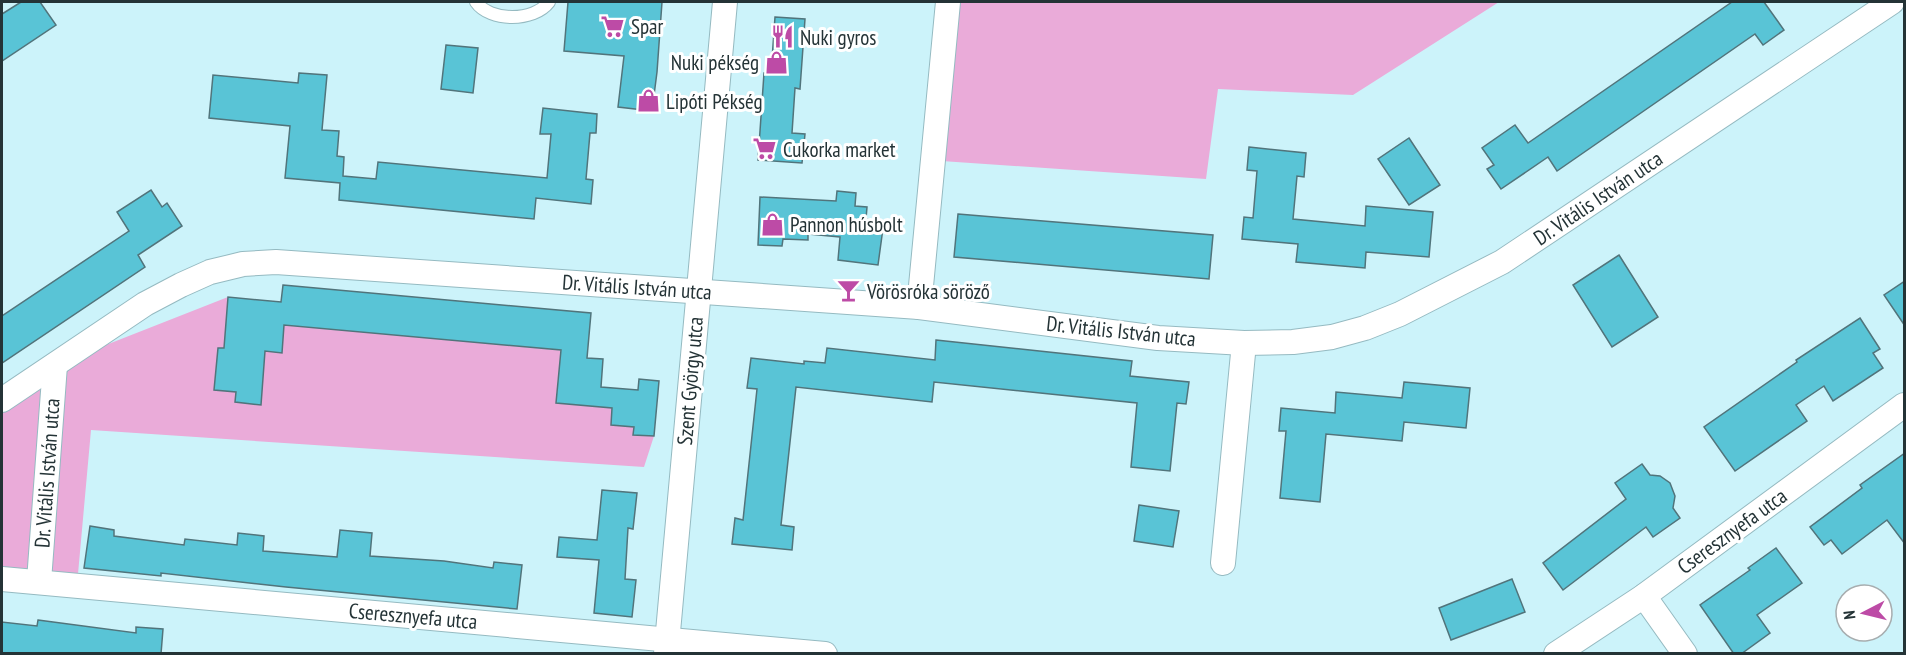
<svg xmlns="http://www.w3.org/2000/svg" width="1906" height="655" viewBox="0 0 1906 655" font-family="'PT Sans Narrow',sans-serif">
  <rect width="100%" height="100%" fill="#ccf3fa"/>
  <!-- green -->
  <g fill="#eaabd9">
    <polygon points="942,2 1499,2 1353,95 1218,89 1206,179 927,160"/>
    <polygon points="228,297 226,321 239,350 218,348 214,389 236,392 236,402 261,404 265,351 284,325 569,351 558,377 556,403 612,408 611,425 634,427 634,435 654,436 644,467 91,430 77,585 2,579 2,400 55,365"/>
  </g>
  <!-- building -->
  <g fill="#59c4d6" stroke="#51747b" stroke-width="1.5">
    <polygon points="21,2 40,2 56,25 2,61 2,14"/>
    <polygon points="568,2 662,2 657,72 652,111 618,107 624,56 564,51"/>
    <polygon points="1732,2 1764,2 1784,30 1763,45 1755,34 1557,171 1548,157 1501,189 1487,169 1494,165 1482,148 1515,125 1528,143"/>
    <polygon points="775,17 805,19 800,89 795,88 792,133 805,134 802,163 758,160 764,73 771,74"/>
    <polygon points="446,45 478,48 473,93 441,89"/>
    <polygon points="299,73 327,75 322,130 339,131 337,156 344,157 343,176 376,179 378,162 547,178 551,134 540,134 543,108 597,114 596,133 590,133 586,179 593,180 591,204 536,198 534,219 339,200 340,183 285,178 290,126 209,118 213,75 298,83"/>
    <polygon points="1409,138 1440,185 1409,205 1378,159"/>
    <polygon points="1249,147 1306,153 1304,177 1297,176 1293,219 1365,226 1366,206 1433,212 1429,257 1366,252 1365,268 1296,262 1298,244 1242,239 1244,217 1253,218 1257,171 1247,170"/>
    <polygon points="151,190 162,207 167,203 182,226 138,255 145,267 2,363 2,316 129,231 117,212"/>
    <polygon points="837,191 856,193 855,206 867,207 866,219 884,221 878,265 838,260 840,237 808,234 808,240 783,239 782,246 758,245 760,197 836,201"/>
    <polygon points="958,214 1213,235 1209,279 954,257"/>
    <polygon points="1619,255 1658,317 1612,347 1573,285"/>
    <polygon points="1905,281 1905,326 1884,295"/>
    <polygon points="283,285 591,313 587,358 603,359 601,387 638,390 639,379 659,381 654,436 633,435 634,427 611,425 612,408 556,403 561,350 284,325 282,353 265,351 261,405 235,402 236,392 214,390 218,348 224,348 228,297 281,302"/>
    <polygon points="1860,318 1880,349 1873,353 1883,368 1833,401 1824,386 1796,405 1807,421 1735,471 1704,427 1797,362 1796,360"/>
    <polygon points="936,340 1132,361 1130,376 1189,382 1186,404 1177,403 1170,471 1131,467 1137,403 934,382 932,402 796,387 781,525 794,527 792,550 732,544 735,518 743,520 757,389 747,388 751,358 804,364 804,361 825,363 827,348 935,360"/>
    <polygon points="1404,382 1470,388 1466,428 1404,422 1402,441 1326,434 1320,502 1280,498 1286,431 1279,431 1281,408 1335,413 1336,392 1402,398"/>
    <polygon points="1905,453 1905,544 1887,520 1842,554 1831,540 1824,545 1810,527 1862,488 1860,485"/>
    <polygon points="1642,464 1650,475 1660,476 1670,483 1675,496 1673,508 1680,518 1653,537 1646,527 1563,590 1543,563 1626,499 1615,483"/>
    <polygon points="602,490 637,493 633,529 628,528 625,579 636,580 632,617 594,613 599,560 557,557 559,537 597,540"/>
    <polygon points="1139,505 1179,511 1173,547 1134,541"/>
    <polygon points="90,526 114,530 114,536 184,545 185,539 237,545 238,533 264,536 263,551 337,557 340,530 372,533 370,556 444,561 493,568 494,562 522,565 517,609 286,587 161,573 161,576 84,568"/>
    <polygon points="1776,548 1802,583 1757,615 1770,633 1741,654 1734,654 1700,605 1750,570 1748,568"/>
    <polygon points="1512,579 1525,612 1451,640 1439,608"/>
    <polygon points="38,620 136,633 136,627 163,629 161,654 2,654 2,622 37,626"/>
  </g>
  <g fill="none" stroke-linecap="round" stroke-linejoin="round">
    <defs>
      <path id="lane" d="M476,2C490,22 534,22 549,2"/>
      <g id="street">
        <polyline points="919,307 948,2"/>
        <polyline points="2,400 145,304 181,285 210,272 243,264 276,262 919,307 1158,338 1244,343 1293,342 1332,337 1365,328 1400,314 1502,262 1892,2"/>
        <polyline points="1223,563 1244,343"/>
        <polyline points="2,579 825,654"/>
        <polyline points="39,581 55,365"/>
        <polyline points="1644,596 1685,654"/>
        <polyline points="666,654 725,2"/>
        <polyline points="1556,654 1644,596 1904,405"/>
      </g>
    </defs>
    <!-- lane casing -->
    <use href="#lane" stroke="#95bac1" stroke-width="14"/>
    <!-- street casing -->
    <use href="#street" stroke="#95bac1" stroke-width="26"/>
    <!-- lane -->
    <use href="#lane" stroke="#fff" stroke-width="12"/>
    <!-- street -->
    <use href="#street" stroke="#fff" stroke-width="24"/>
  </g>
  <!-- icons -->
  <defs>
    <symbol id="supermarket-bare" viewBox="-9 -9 18 18"><path d="M-6-5.5h2.5l.6 2H6L4.5 2H-2.5L-4.4-4H-6ZM-1.5 3.2a1.3 1.3 0 1 0 .1 0ZM3 3.2a1.3 1.3 0 1 0 .1 0Z" fill="#bd4ba6" stroke="#fff" stroke-width="2.5" paint-order="stroke"/></symbol>
    <symbol id="restaurant-bare" viewBox="-9 -9 18 18"><path d="M-5-6h1v4h1v-4h1v4h1v-4h1v5L-1.5 .5V6h-2V.5L-5-1ZM5-6V6H3V1.5H1.5Q1.5-4 5-6Z" fill="#bd4ba6" stroke="#fff" stroke-width="2.5" paint-order="stroke"/></symbol>
    <symbol id="shop-bare" viewBox="-9 -9 18 18"><path d="M-5-2.5h2.3a2.7 3.5 0 0 1 5.4 0H5L5.5 6h-11ZM-1.5-2.5h3a1.5 2.3 0 0 0-3 0Z" fill="#bd4ba6" stroke="#fff" stroke-width="2.5" paint-order="stroke"/></symbol>
    <symbol id="bar-bare" viewBox="-9 -9 18 18"><path d="M-6-5H6L.8 .8V4.5H3.5V6h-7V4.5H-.8V.8Z" fill="#bd4ba6" stroke="#fff" stroke-width="2.5" paint-order="stroke"/></symbol>
  </defs>
  <g fill-rule="evenodd">
    <use href="#supermarket-bare" x="596" y="10" width="33" height="33"/>
    <use href="#restaurant-bare" x="766" y="20" width="33" height="33"/>
    <use href="#shop-bare" x="760" y="46" width="33" height="33"/>
    <use href="#shop-bare" x="632" y="84" width="33" height="33"/>
    <use href="#supermarket-bare" x="748" y="132" width="33" height="33"/>
    <use href="#shop-bare" x="756" y="208" width="33" height="33"/>
    <use href="#bar-bare" x="832" y="274" width="33" height="33"/>
  </g>
  <g text-anchor="middle" dominant-baseline="central" stroke-width="6" stroke-linejoin="round" paint-order="stroke">
    <!-- poi labels -->
    <g font-size="21" fill="#243336" stroke="#fff" text-anchor="start">
      <text x="631" y="26">Spar</text>
      <text x="800" y="37">Nuki gyros</text>
      <text x="759" y="62" text-anchor="end">Nuki pékség</text>
      <text x="666" y="101">Lipóti Pékség</text>
      <text x="783" y="149">Cukorka market</text>
      <text x="790" y="224">Pannon húsbolt</text>
      <text x="867" y="291">Vörösróka söröző</text>
    </g>
    <!-- street labels -->
    <g font-size="21" fill="#243336" stroke="#fff">
      <text transform="translate(1598 198) rotate(-34)">Dr. Vitális István utca</text>
      <text transform="translate(637 287) rotate(4)">Dr. Vitális István utca</text>
      <text transform="translate(1121 331) rotate(6)">Dr. Vitális István utca</text>
      <text transform="translate(690 381) rotate(-85)">Szent György utca</text>
      <text transform="translate(47 473) rotate(-86)">Dr. Vitális István utca</text>
      <text transform="translate(1732 531) rotate(-36)">Cseresznyefa utca</text>
      <text transform="translate(413 616) rotate(5)">Cseresznyefa utca</text>
    </g>
  </g>
  <!-- border -->
  <rect width="1906" height="655" fill="none" stroke="#243336" stroke-width="6"/>
  <!-- north arrow -->
  <g transform="translate(1864 613) rotate(263)"><circle r="28" fill="#ffffff" stroke="#a7adaf" stroke-width="1.5"/>
  <path d="M0-4.5L10 22L0 15L-10 22Z" fill="#bd4ba6"/>
  <text y="-9" font-size="16" font-weight="bold" text-anchor="middle" fill="#243336">N</text>
  </g>
</svg>
